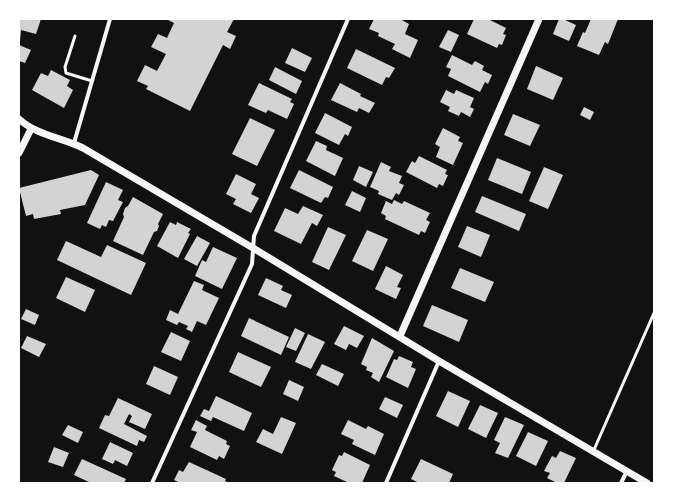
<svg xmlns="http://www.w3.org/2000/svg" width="673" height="502" viewBox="0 0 673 502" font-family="Raleway,sans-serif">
  <rect width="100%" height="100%" fill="#111"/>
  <!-- building -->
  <g fill="#d3d3d3">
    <polygon points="19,19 41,19 36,34 21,30 20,41 19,41"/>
    <polygon points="166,19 234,19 227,32 236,36 230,49 223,45 190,111 146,89 148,86 137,81 145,65 157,71 166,54 151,47 158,34 167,38 174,23"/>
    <polygon points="374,19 400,19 409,24 405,34 418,40 410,58 392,49 395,44 378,36 379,33 369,29"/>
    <polygon points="474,19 488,19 506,28 503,34 506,35 502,45 499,44 497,48 467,34"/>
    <polygon points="559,19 563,19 576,25 569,41 553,34"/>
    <polygon points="591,19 618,19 608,44 605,42 599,55 577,46 583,32 585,33"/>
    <polygon points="448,30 459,35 451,52 439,47"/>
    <polygon points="19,45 31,50 25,63 19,61"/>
    <polygon points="292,48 312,58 305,72 285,63"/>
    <polygon points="356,49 395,68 389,78 386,77 382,85 347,68"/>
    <polygon points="452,55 472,65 475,61 484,66 482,70 492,75 488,84 485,82 480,92 448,76 451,69 446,67"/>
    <polygon points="536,66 563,78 553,100 527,89"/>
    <polygon points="275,67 302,81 296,94 269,80"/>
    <polygon points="51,70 70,80 67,86 73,90 64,108 32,90 41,73 48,76"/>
    <polygon points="259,83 292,99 290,102 294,104 287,119 268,110 266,113 248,105"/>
    <polygon points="340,83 361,94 360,96 375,103 369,113 359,108 357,112 331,100"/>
    <polygon points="446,90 454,94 456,90 474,98 470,107 474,109 470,117 461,112 459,116 448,111 450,107 440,102"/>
    <polygon points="584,107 594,112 590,120 580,115"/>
    <polygon points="325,113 352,127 348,136 345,134 339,145 315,133"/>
    <polygon points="513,114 540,125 530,146 504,135"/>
    <polygon points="250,118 275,130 257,166 232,154"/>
    <polygon points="443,128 460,137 458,141 463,143 453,165 436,157 440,147 435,144"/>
    <polygon points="316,141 327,146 326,150 343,158 335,176 306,161"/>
    <polygon points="419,156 447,170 445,174 448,175 443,186 439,184 437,188 406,172 412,161 415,163"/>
    <polygon points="497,158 531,172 522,194 488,180"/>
    <polygon points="381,162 391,167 389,171 402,176 399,183 404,185 399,195 396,193 392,200 378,194 379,191 370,187"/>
    <polygon points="359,166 373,172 366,187 353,180"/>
    <polygon points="544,167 563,175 548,209 529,201"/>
    <polygon points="91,170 99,175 85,205 60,210 61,214 34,219 33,214 26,216 19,188"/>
    <polygon points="299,170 333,187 328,198 325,197 321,203 290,188"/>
    <polygon points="236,174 256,184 251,194 259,198 251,213 233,204 236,199 226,194"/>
    <polygon points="106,182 123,190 118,200 123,202 113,221 109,220 106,227 102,225 100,229 87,223"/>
    <polygon points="352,191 366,198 360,212 345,205"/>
    <polygon points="482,196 526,214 519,231 475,212"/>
    <polygon points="133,197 163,214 158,224 159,226 157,231 154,232 143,255 113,241 124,217 123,214 125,208 128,206"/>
    <polygon points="394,200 402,204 404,201 430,213 426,220 430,222 425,233 421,231 419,235 385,219 386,216 381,213 386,201 392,204"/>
    <polygon points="303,206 323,215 317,226 312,223 301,244 274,231 285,208 298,214"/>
    <polygon points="170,222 176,225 177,222 191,229 188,233 190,234 178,258 157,246"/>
    <polygon points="467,226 490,235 481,257 458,247"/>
    <polygon points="328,227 346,235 329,270 312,262"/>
    <polygon points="367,230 388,239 373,271 352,261"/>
    <polygon points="197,236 210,243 197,266 184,259"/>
    <polygon points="66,241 101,257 107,245 146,263 131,295 57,260"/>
    <polygon points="213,247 237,258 222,289 195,276 202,260 206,262"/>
    <polygon points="386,266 403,275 397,287 401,288 396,299 375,289"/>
    <polygon points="460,268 494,282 485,302 451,288"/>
    <polygon points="66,277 95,290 85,312 56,298"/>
    <polygon points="266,278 283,286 281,290 292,295 286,308 258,295"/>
    <polygon points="194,281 204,285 202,290 219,298 206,325 197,321 192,332 186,329 188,326 179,322 177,325 166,320 170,310 178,314"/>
    <polygon points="432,305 468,320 459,342 423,326"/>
    <polygon points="26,309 39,315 35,325 21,319"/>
    <polygon points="249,318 289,337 281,355 241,336"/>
    <polygon points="344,326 364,336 357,348 349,344 346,350 334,344"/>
    <polygon points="295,328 305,333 296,351 286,347"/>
    <polygon points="171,332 190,341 181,361 161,352"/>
    <polygon points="308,334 325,342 311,369 295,362"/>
    <polygon points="27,336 46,344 39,357 21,348"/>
    <polygon points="372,338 394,351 379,382 371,377 373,373 366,370 367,367 361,364"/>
    <polygon points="238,352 271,367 261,387 229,372"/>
    <polygon points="399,356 413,362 411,367 416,369 408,388 386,377 394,359 397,360"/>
    <polygon points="322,364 344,374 338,386 316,375"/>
    <polygon points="154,366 178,377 170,395 146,384"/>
    <polygon points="289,380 304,387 298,401 283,394"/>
    <polygon points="448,391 470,401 458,427 436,416"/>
    <polygon points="216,396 252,413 244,431 213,417 211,421 200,416 204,409 209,411"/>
    <polygon points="385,397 403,405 397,418 379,409"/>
    <polygon points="118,398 152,414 145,429 129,422 132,416 129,414 124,424 147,436 144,442 139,440 137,446 99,428 105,415 109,416"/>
    <polygon points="480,405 498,413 486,438 468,429"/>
    <polygon points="281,417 296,423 282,454 256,442 263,429 273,434"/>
    <polygon points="505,417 524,425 508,458 495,453 500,443 494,440"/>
    <polygon points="196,420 207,426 205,430 227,441 226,444 230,446 224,459 219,456 217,460 190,447 197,432 191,430"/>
    <polygon points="348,420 366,429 368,426 384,434 375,455 352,444 354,440 341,434"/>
    <polygon points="68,425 83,432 78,443 62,435"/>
    <polygon points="528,432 548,441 536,466 516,456"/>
    <polygon points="110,442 133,453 127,466 115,460 113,464 102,459"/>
    <polygon points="54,447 69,453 63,467 48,462"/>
    <polygon points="560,451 576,458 564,483 557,483 547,478 550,473 544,471 552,456 556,458"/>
    <polygon points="344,452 370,465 362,483 349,483 334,476 336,472 332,470 339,455 342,456"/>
    <polygon points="82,459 126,479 124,483 91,483 74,475"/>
    <polygon points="421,459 453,474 449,483 419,483 411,479"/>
    <polygon points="189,462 226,479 225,481 229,483 180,483 174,480 179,470 183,472"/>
  </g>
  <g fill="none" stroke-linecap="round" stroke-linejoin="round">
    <!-- service -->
    <g stroke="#f5f5f5" stroke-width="3">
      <polyline points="75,36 65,67 66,73 92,81"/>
      <polyline points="593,452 654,313"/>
    </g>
    <!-- minor -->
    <g stroke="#f5f5f5" stroke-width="4">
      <polyline points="74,143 110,19"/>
      <polyline points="152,483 252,264 254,236 348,19"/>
      <polyline points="386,483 439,361"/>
      <polyline points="621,483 627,471"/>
    </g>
    <!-- tertiary -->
    <g stroke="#f5f5f5" stroke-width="7">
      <path d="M19,119C36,135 63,138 83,148L253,248L439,361L647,483"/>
      <polyline points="19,153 31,129"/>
      <polyline points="400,336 539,19"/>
    </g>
  </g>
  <!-- border -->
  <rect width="673" height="502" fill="none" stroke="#ffffff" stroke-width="40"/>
</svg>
